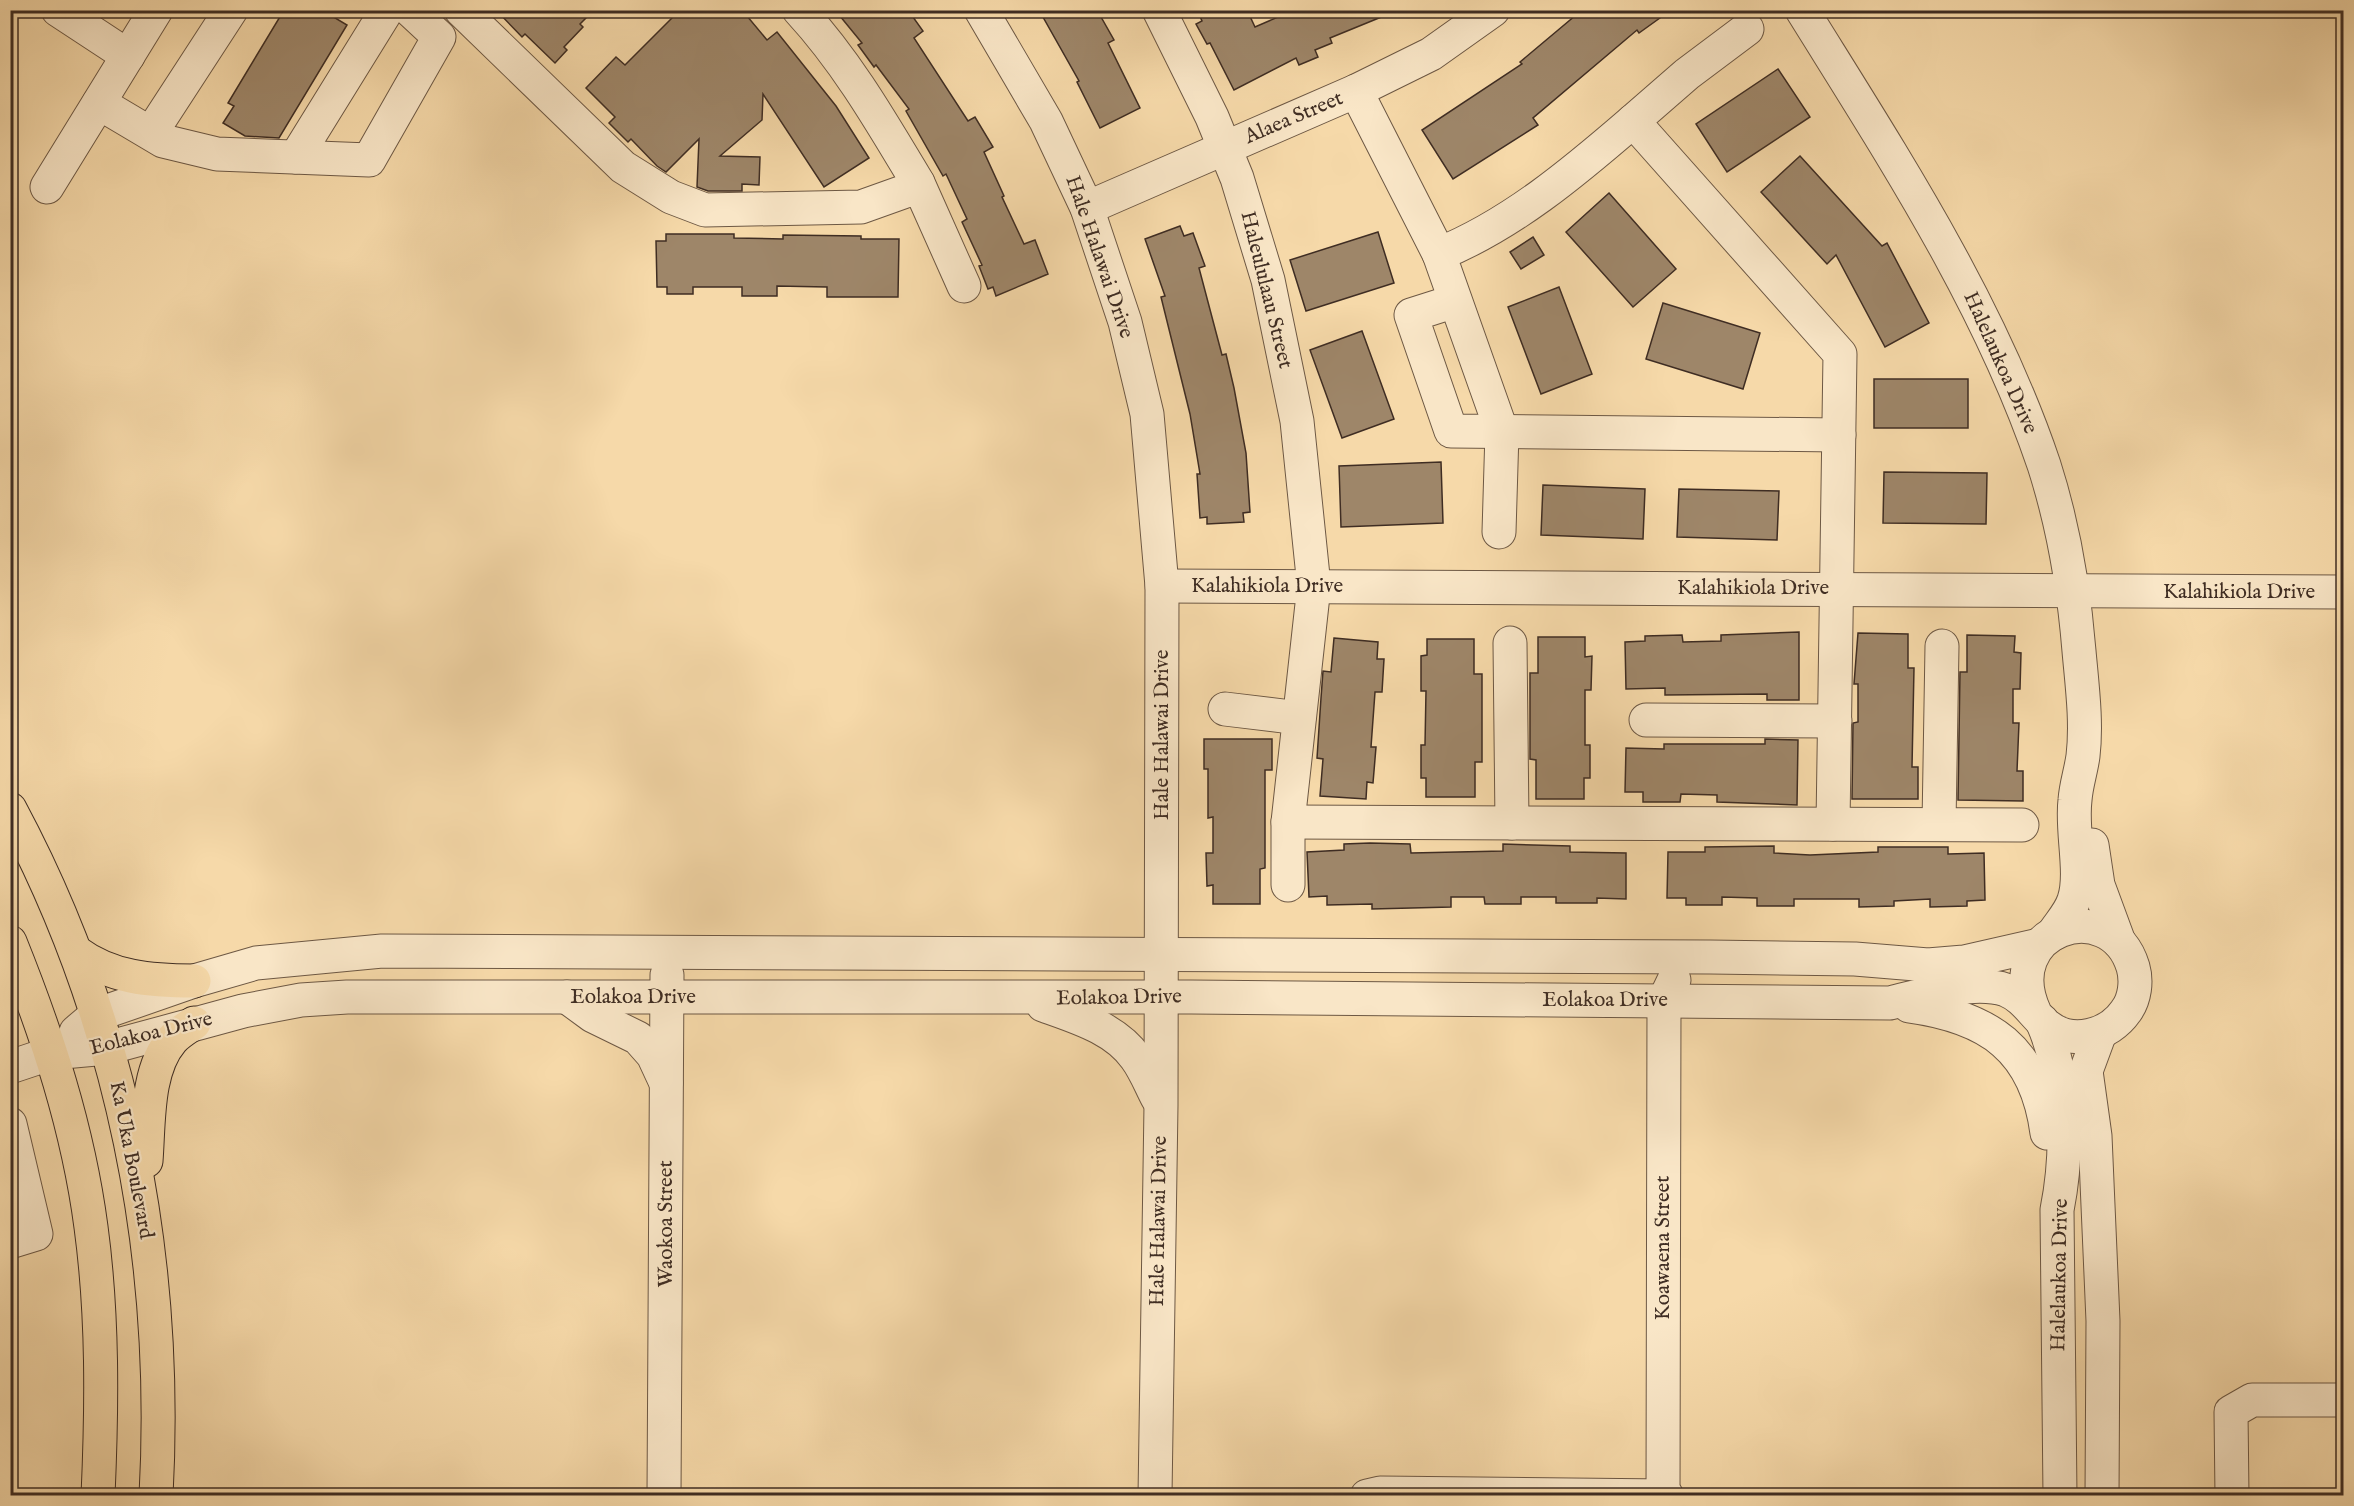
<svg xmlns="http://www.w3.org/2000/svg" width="2354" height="1506" viewBox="0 0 2354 1506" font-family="'IM FELL English',serif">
  <rect width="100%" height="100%" fill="#f6d9a9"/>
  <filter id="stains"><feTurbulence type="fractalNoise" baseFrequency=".00333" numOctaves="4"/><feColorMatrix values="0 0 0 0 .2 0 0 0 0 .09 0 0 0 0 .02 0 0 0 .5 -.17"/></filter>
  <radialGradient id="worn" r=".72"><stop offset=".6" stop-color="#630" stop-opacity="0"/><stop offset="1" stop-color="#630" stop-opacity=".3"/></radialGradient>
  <!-- building -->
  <g fill="#9e8669" stroke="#3f2d23" stroke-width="1.5">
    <polygon points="284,10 322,10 347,25 279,138 245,136 223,123 234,106 228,103"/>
    <polygon points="496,10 594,10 580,24 583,27 564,47 567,50 555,63 525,34 522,37"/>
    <polygon points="680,10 742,10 767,40 777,32 836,106 869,158 824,187 763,94 762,120 720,156 760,157 759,185 742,184 742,191 708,191 697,187 699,139 666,172 657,166 631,139 628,142 609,123 615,117 586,88 616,57 625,65"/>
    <polygon points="835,10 908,10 923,31 914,38 968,121 975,117 993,147 984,152 1004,196 1002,197 1024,244 1035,240 1048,274 996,296 993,287 988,289 979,266 982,265 962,222 967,219 946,174 943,176 906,111 909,109 876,65 874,67 858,45 862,43"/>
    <polygon points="1039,10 1097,10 1114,40 1108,43 1140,108 1100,128 1077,82 1079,81"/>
    <polygon points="1197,10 1247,10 1255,27 1294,10 1396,11 1330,38 1332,43 1315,50 1318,57 1299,65 1296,58 1234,90 1210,43 1207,44 1196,24 1202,21"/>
    <polygon points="1582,10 1671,10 1639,33 1637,30 1533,118 1538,125 1453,179 1422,130 1522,64 1520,62"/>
    <polygon points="1778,69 1810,117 1727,172 1696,124"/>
    <polygon points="1800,156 1882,246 1887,243 1929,323 1885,347 1836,255 1827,264 1761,192"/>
    <polygon points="1609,193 1676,269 1633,307 1566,232"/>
    <polygon points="1180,226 1184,236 1193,233 1205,266 1199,268 1222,355 1226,354 1234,388 1246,453 1250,512 1243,513 1244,522 1207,524 1207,517 1200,518 1197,474 1200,474 1190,414 1161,297 1165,296 1145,239"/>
    <polygon points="1378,232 1394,283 1306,311 1290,260"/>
    <polygon points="666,234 734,234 734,238 783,239 783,235 861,236 861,239 899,239 898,297 827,297 827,287 777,286 777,296 742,296 742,287 693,287 693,294 667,294 667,287 657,287 656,241 666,241"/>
    <polygon points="1533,237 1544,255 1521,269 1510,252"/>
    <polygon points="1559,287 1592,374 1541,394 1508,307"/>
    <polygon points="1663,303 1760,333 1743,389 1646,359"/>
    <polygon points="1362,331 1394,419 1342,438 1310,350"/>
    <rect x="1874" y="379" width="94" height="49"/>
    <polygon points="1441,462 1443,523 1341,527 1339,466"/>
    <polygon points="1884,472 1987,473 1986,524 1883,523"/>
    <polygon points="1543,485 1645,489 1643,539 1541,535"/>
    <polygon points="1679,489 1779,491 1777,540 1677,537"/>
    <polygon points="1799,632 1799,700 1767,700 1767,694 1665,695 1665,688 1626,689 1625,642 1645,641 1645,636 1682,635 1683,642 1721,641 1721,635"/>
    <polygon points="1858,633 1908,634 1908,668 1914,668 1912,767 1918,767 1918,799 1852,799 1853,723 1858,722 1858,684 1854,684"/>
    <polygon points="1967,635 2015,636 2014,652 2021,653 2020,689 2013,689 2013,723 2019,723 2017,771 2023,771 2023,801 1958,800 1960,672 1967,672"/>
    <polygon points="1538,637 1585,637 1585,657 1592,656 1591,690 1585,690 1585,745 1590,745 1590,778 1584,778 1584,799 1536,799 1536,760 1530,759 1530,673 1538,673"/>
    <polygon points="1334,638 1378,642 1377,659 1384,659 1382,692 1375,692 1371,747 1376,747 1373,783 1367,782 1366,799 1320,796 1323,759 1317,758 1321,698 1323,671 1331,672"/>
    <polygon points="1427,639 1474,639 1474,674 1482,674 1482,762 1475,762 1475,797 1426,797 1426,778 1421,778 1421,745 1425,745 1426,691 1421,691 1421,656 1427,655"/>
    <polygon points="1204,739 1272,739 1272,770 1265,770 1265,868 1260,869 1260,904 1213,904 1213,885 1207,886 1206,853 1213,853 1213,817 1208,818 1208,769 1204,769"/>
    <polygon points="1765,739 1798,740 1797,805 1717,802 1717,795 1681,794 1680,802 1643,802 1643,792 1625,792 1626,748 1664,749 1664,744 1765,744"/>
    <polygon points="1370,843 1410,844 1411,853 1503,851 1503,844 1570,846 1570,852 1626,853 1626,899 1597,898 1597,903 1556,903 1556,897 1521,897 1521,904 1485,904 1484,897 1451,897 1451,907 1372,909 1372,904 1327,905 1327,896 1309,897 1307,852 1344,850 1344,844"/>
    <polygon points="1774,846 1774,853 1810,855 1878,852 1878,847 1948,847 1948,854 1984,853 1985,900 1967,901 1967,906 1930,907 1930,899 1894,901 1894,906 1859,907 1859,899 1794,899 1794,906 1757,906 1757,898 1722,897 1722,905 1686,905 1686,898 1667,898 1668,852 1705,852 1705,847"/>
  </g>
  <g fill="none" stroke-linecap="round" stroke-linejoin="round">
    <defs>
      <g id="minor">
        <polyline points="58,10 128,56"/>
        <polyline points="461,10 623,167 671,197 705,210 861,207 903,192 918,183 964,286"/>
        <path d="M799,10C847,62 882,123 918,183"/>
        <polyline points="981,10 1046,121 1087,208 1125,322 1147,414 1162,586 1161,1105 1155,1496"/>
        <polyline points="1159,10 1212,117 1237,178 1268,280 1297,421 1314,586 1288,822 1288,885"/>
        <path d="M1802,10C1892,155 1989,302 2044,465C2063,524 2074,589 2079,651C2082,685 2087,722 2083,756C2081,771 2076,785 2075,800C2071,831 2083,873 2074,900C2070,913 2060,923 2053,934"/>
        <polyline points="1747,29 1687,74 1633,121 1840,354 1833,824"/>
        <polyline points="1356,91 1439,254"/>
        <polyline points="99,103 163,141 217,154 369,160 439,37 410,10"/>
        <polyline points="151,133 231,10"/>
        <polyline points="296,157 387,10"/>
        <polyline points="47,187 156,10"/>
        <polyline points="1087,208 1356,91 1431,54 1493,10"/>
        <polyline points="1455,301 1411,315 1451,431 1839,435"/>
        <path d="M1499,532L1502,432L1439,254C1511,225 1574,172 1633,121"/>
        <polyline points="1162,586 2344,592"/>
        <polyline points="1510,643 1512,823"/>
        <polyline points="1225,709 1299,718"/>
        <polyline points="1646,720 1835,721"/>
        <polyline points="1288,822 2022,825"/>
        <polyline points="1939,824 1942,646"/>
        <polyline points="2092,845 2098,885 2119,942"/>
        <polyline points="567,997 593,1016 638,1038 653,1055 666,1083"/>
        <path d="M1043,1005C1076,1017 1115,1028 1136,1058C1145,1070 1151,1086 1158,1099"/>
        <path d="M1909,1006C1989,1017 2036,1049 2047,1133"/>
        <path d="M2042,1021C2067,1078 2069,1149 2057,1210L2060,1496"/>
        <polyline points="76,1032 96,1015 194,981 256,963 382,951 1710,957 1855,959 1928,965 1964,962 2039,945"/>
        <polyline points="2100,1033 2086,1071 2095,1136 2103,1321 2102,1496"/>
        <path d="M10,1067L52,1053L107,1048L243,1011L301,1000L347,997H1191L1890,1003C1922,995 1974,979 2006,990C2024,997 2033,1014 2047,1026C2072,1046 2109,1036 2126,1011C2135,999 2137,981 2133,967C2110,892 1996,929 2035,1013"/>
        <polyline points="10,1124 36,1234 10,1242"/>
        <polyline points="1663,1495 1664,1001 1674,980"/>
        <polyline points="664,1496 667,975"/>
        <polyline points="1367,1496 1380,1493 1667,1496"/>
        <polyline points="2232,1496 2231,1412 2252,1400 2344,1400"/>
      </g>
      <g id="major">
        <path d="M10,809C123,1020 169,1257 156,1496"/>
        <path d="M10,942C47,1034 78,1128 91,1227C103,1316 102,1406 98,1496"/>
        <path d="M76,952C111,978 151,981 194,981"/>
        <path d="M146,1161C149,1123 146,1070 172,1040C178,1033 187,1028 194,1023"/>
      </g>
    </defs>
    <!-- minor casing -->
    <use href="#minor" stroke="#6d5844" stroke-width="35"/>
    <!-- major casing -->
    <use href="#major" stroke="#3f2d23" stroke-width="35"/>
    <!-- minor -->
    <use href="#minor" stroke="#f9e6c7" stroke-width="33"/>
    <!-- major -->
    <use href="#major" stroke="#f6d9a9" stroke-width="33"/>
  </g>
  <g text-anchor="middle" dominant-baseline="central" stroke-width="4.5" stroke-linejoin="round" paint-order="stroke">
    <!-- street labels -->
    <g font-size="21" fill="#3f2d23" stroke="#f9e6c7">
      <text transform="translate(1294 118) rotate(-23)">Alaea Street</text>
      <text transform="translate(1099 257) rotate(71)">Hale Halawai Drive</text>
      <text transform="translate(1266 290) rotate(76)">Haleululaau Street</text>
      <text transform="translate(2000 363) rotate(66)">Halelaukoa Drive</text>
      <text x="1267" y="586">Kalahikiola Drive</text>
      <text x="1753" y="588">Kalahikiola Drive</text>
      <text x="2239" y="592">Kalahikiola Drive</text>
      <text transform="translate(1162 735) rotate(-90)">Hale Halawai Drive</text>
      <text x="633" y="997">Eolakoa Drive</text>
      <text transform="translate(1119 998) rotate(-1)">Eolakoa Drive</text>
      <text x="1605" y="1000">Eolakoa Drive</text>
      <text transform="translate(151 1034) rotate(-14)">Eolakoa Drive</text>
      <text transform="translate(131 1160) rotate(79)">Ka Uka Boulevard</text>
      <text transform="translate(1159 1221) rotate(-89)">Hale Halawai Drive</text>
      <text transform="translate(666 1224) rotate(-90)">Waokoa Street</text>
      <text transform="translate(1663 1248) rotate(-90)">Koawaena Street</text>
      <text transform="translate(2060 1275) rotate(-89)">Halelaukoa Drive</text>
    </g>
  </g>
  <!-- margin -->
  <rect width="2354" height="1506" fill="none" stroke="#f6d9a9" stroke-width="36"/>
  <rect x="12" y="12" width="2330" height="1482" fill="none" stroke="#3f2d23" stroke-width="3"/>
  <rect x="18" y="18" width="2318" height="1470" fill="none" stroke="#3f2d23" stroke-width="1.5"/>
  <rect width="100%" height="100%" filter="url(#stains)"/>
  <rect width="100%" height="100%" fill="url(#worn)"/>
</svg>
